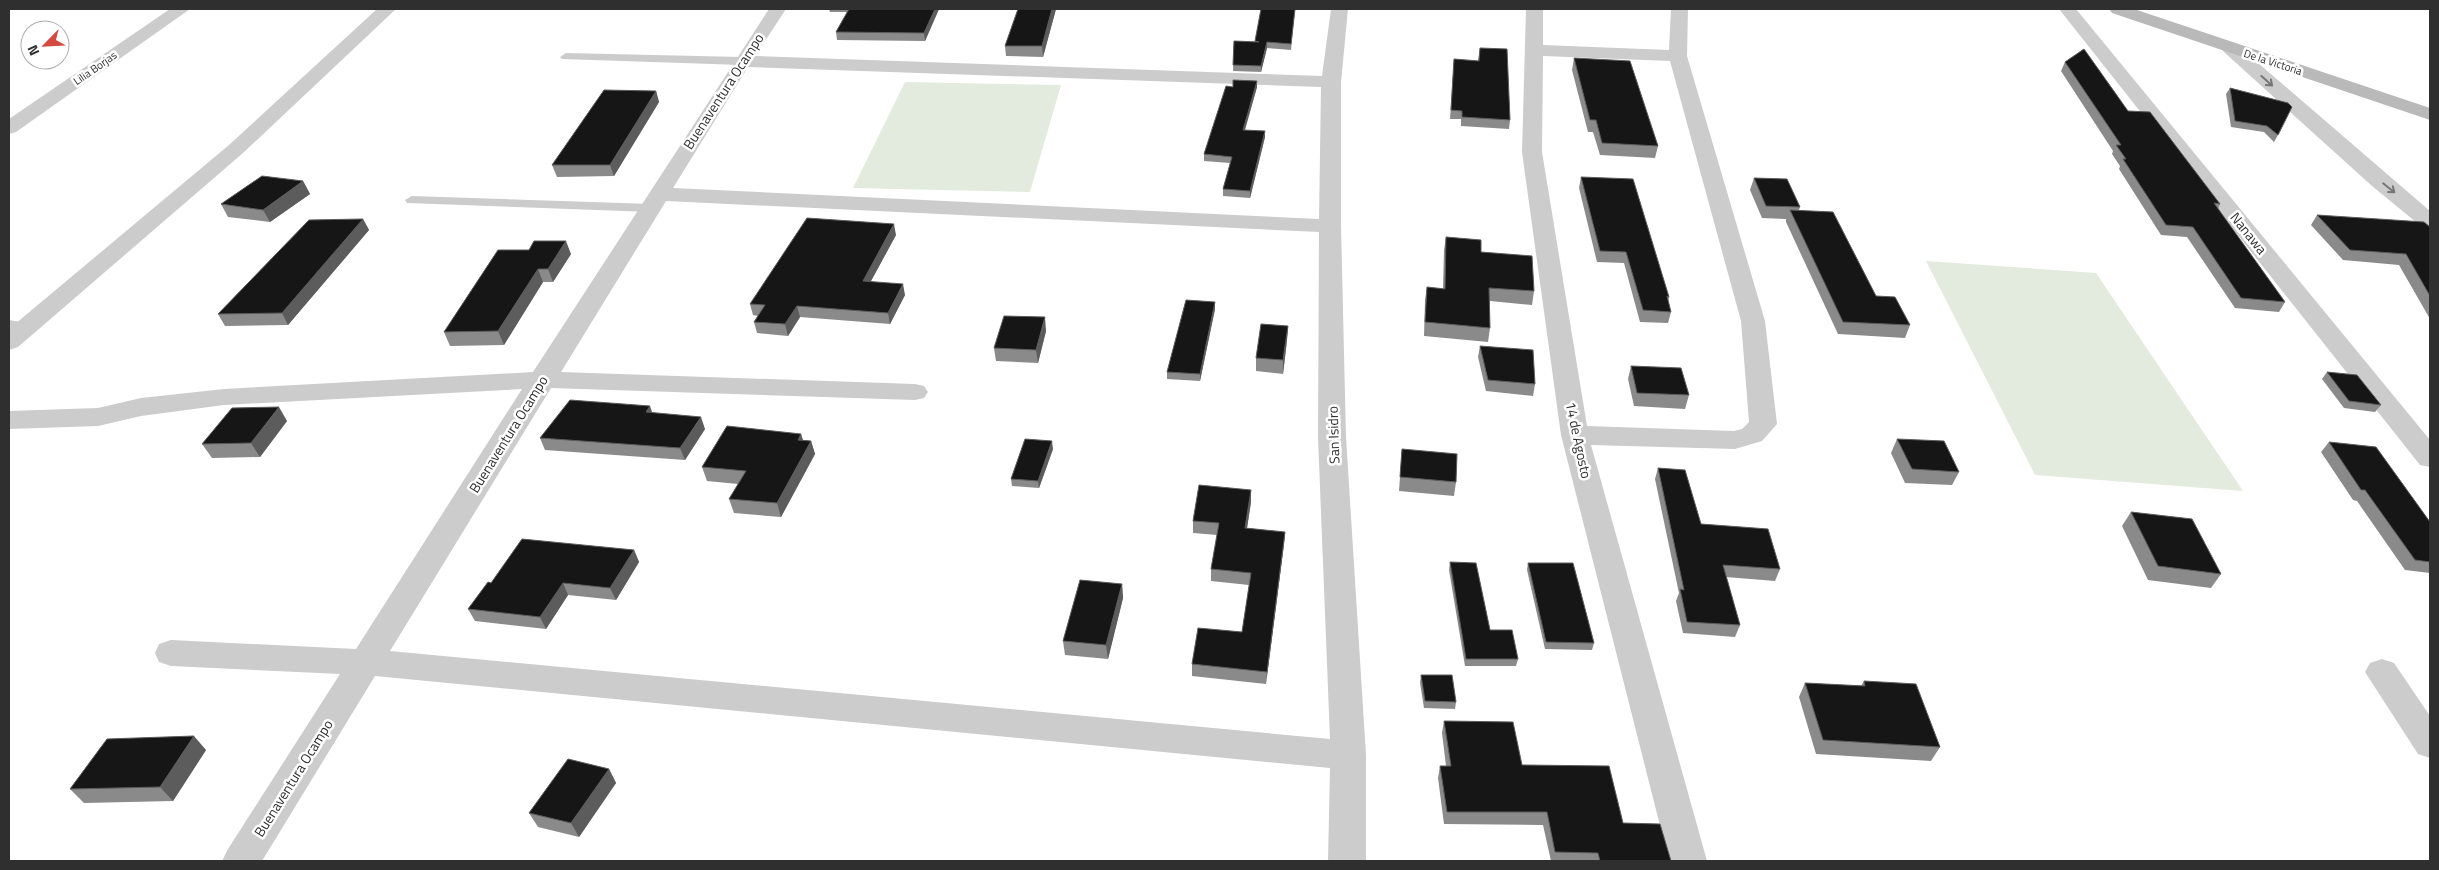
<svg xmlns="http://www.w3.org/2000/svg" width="2439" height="870" viewBox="0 0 2439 870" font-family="'Titillium Web',sans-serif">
  <rect width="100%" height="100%" fill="#fff"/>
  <!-- green -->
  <g fill="#e3eade">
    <polygon points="905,82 1061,85 1030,192 853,188"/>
    <polygon points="1926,261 2096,273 2243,491 2035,475"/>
  </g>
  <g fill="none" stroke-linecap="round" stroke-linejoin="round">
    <!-- lane -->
    <g fill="#ccc" fill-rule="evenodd">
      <polygon points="566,53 742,57 748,61 742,65 562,59 560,57"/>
      <polygon points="412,196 651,204 658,208 651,212 407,203 405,200"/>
      <polygon points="9,320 33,324 35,327 27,332 9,330"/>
    </g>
    <!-- street -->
    <g fill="#ccc" fill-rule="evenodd">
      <polygon points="170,9 190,9 16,132 9,134 9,119"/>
      <polygon points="377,9 396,9 243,153 18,347 9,350 9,329 229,145"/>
      <path d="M769,9H786L755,56L1322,76L1331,9H1348L1341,82V226L1346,437L1366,755V861H1328L1330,768L375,676L262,861H222L228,849L340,674L171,666L159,662L155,653L159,644L171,640L356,649L522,389L224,405L141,416L98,426L9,429V411L98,408L141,398L224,389L533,372ZM748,67L1321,87L1319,219L673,188ZM666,201L1319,232L1318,437L1330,739L390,651L551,388L915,400L924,398L928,392L924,386L915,384L561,372Z"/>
      <path d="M1526,9H1543V45L1669,50L1671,9H1688L1687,56L1765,321L1777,424L1762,441L1735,449L1591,445L1707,861H1669L1561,435L1522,152ZM1543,56L1670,61L1741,321L1749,422L1742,429L1734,431L1587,426L1542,152Z"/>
      <polygon points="2059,9 2076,9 2430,440 2430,467 2420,465"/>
      <polygon points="2230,43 2236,44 2430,211 2430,229 2422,227 2372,186 2224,52 2221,48 2224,44"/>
      <polygon points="2382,659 2394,663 2430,716 2430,758 2418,754 2365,672 2370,663"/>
    </g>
    <!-- secondary -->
    <polygon fill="#b9b9b9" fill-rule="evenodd" points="2109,9 2134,9 2430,108 2430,120 2112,13"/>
  </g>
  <!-- wall -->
  <g fill="#8a8a8a">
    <polygon points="829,9 939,9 925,41 837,40 836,32 847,12 830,12"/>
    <polygon points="1018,9 1056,9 1043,57 1006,56 1005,46"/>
    <polygon points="1295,9 1291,50 1267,48 1261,72 1233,71 1234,41 1255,42"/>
    <polygon points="1480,48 1510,120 1509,129 1461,126 1461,119 1450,119 1454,59 1478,61"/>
    <polygon points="1574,58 1658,146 1655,158 1600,155 1593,132 1588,132 1572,70"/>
    <polygon points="2065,62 2128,111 2220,204 2218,209 2285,302 2279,312 2235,308 2187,237 2161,235 2119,169 2120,166 2112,154 2113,151 2061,71"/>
    <polygon points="1257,81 1257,87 1245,130 1265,137 1250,198 1223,196 1223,189 1230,163 1204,161 1204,154 1233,87"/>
    <polygon points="2230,88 2278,135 2274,142 2264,132 2231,127 2226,94"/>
    <polygon points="656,91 659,102 614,176 557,177 552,165"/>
    <polygon points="1581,177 1669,297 1668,301 1671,312 1668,323 1640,322 1624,263 1597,262 1579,188"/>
    <polygon points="1754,178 1800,207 1799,210 1876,296 1910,325 1905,338 1838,334 1786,222 1786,219 1762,218 1750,190"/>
    <polygon points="303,181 310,194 270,222 228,217 221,204"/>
    <polygon points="2317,215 2430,227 2430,319 2399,265 2343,260 2311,225"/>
    <polygon points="363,219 369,230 288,325 225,326 218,314"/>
    <polygon points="896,235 871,281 905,295 890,324 800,317 788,336 757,333 754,322 758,316 753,315 750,304"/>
    <polygon points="1446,237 1481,252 1534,291 1532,305 1490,301 1490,328 1488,342 1424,336 1425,300 1427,287 1443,289 1444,250"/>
    <polygon points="498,250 571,254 553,282 543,282 504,345 450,346 444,332"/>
    <polygon points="1215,302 1215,309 1200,381 1167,379 1167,372"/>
    <polygon points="1288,326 1287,340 1283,374 1256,371 1256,358"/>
    <polygon points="1046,331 1038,363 996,361 994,348"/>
    <polygon points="1480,346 1535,384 1533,396 1486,391 1478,357"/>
    <polygon points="1631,366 1689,395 1685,409 1634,406 1628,379"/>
    <polygon points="2327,372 2381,405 2375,412 2344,408 2322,379"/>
    <polygon points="652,412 705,429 685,460 545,450 540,438"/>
    <polygon points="287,421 260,457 212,458 202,444"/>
    <polygon points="801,434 803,440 811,441 815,454 781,517 734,513 729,499 738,484 707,481 702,467"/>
    <polygon points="1897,439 1959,472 1952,485 1905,483 1891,453"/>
    <polygon points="2329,442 2430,522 2430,573 2405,570 2357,501 2353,500 2321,452"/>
    <polygon points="1053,449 1039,488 1012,486 1011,479"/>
    <polygon points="1402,449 1456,482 1454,496 1399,491"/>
    <polygon points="1658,468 1701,524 1780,569 1775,581 1726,577 1740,625 1735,637 1683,633 1676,601 1679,593 1655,479"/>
    <polygon points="1251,490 1251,502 1247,528 1285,532 1284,544 1266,684 1192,676 1192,664 1242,632 1249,585 1211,581 1211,569 1217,535 1193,533 1193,521"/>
    <polygon points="2131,512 2221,574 2211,588 2148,580 2122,526"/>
    <polygon points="634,550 639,562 616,600 568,595 546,629 475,621 468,609 491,583"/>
    <polygon points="1450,562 1490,630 1518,659 1516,666 1465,666 1449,570"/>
    <polygon points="1528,563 1594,643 1592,650 1545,649 1527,570"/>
    <polygon points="1122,584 1123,598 1108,659 1065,655 1063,641"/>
    <polygon points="1421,675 1456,702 1455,709 1424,708 1420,683"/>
    <polygon points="1864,681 1940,747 1931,761 1816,754 1799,697 1805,683 1861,686"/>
    <polygon points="1444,721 1623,823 1671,861 1551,861 1543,825 1444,824 1438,778 1440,766 1446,766 1442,733"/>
    <polygon points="206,750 173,801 84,803 70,789"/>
    <polygon points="609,769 616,783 579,837 538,827 529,813"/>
  </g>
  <!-- shaded-wall -->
  <g fill="#5c5c5c">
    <polygon points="935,9 939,9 925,41 924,33"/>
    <polygon points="1052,9 1056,9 1043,57 1042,46"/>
    <polygon points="1267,42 1267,48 1261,72 1261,66"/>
    <polygon points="1257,81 1257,87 1243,136 1243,130"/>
    <polygon points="656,91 659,102 614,176 610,165"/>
    <polygon points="1265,131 1265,137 1250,198 1250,191"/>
    <polygon points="303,181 310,194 270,222 263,210"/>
    <polygon points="363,219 369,230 288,325 282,313"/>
    <polygon points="894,224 896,235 865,292 863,281"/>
    <polygon points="566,241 571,254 553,282 548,269"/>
    <polygon points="538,269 543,282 504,345 498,331"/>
    <polygon points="903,284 905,295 890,324 888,313"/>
    <polygon points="1215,302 1215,309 1200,381 1200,374"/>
    <polygon points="797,306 800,317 788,336 785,324"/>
    <polygon points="1045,317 1046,331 1038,363 1036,350"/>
    <polygon points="1288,326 1287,340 1283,374 1283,360"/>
    <polygon points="650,406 654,418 646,412"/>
    <polygon points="279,407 287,421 260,457 251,443"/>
    <polygon points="701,417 705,429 685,460 680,448"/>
    <polygon points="801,434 805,448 798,440"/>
    <polygon points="811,441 815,454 781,517 777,503"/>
    <polygon points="1052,441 1053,449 1039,488 1038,481"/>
    <polygon points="1251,490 1251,502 1245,541 1245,528"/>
    <polygon points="1285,532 1284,544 1266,684 1267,672"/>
    <polygon points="634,550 639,562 616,600 610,588"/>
    <polygon points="563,583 568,595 546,629 540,617"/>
    <polygon points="1122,584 1123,598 1108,659 1106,645"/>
    <polygon points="194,736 206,750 173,801 160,787"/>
    <polygon points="609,769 616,783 579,837 571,823"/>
  </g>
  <!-- building -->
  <g fill="#161616" stroke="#5c5c5c">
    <polygon points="846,9 935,9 924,33 836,32 849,9"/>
    <polygon points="1018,9 1052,9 1042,46 1005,46"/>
    <polygon points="1261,9 1295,9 1291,44 1267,42 1261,66 1233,65 1234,41 1259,42 1255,41"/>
    <polygon points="1480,48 1507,49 1510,120 1462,117 1462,111 1451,110 1454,59 1479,61"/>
    <polygon points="2084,49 2128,111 2150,112 2220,204 2214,203 2285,302 2241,298 2193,227 2166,225 2123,159 2126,159 2116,145 2121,145 2065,62"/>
    <polygon points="1574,58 1630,61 1658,146 1602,143 1596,120 1590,120"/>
    <polygon points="1233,80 1257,81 1243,130 1265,131 1250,191 1223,189 1232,157 1204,154 1226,86 1233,87"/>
    <polygon points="2230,88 2288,103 2292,107 2278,135 2267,126 2235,121"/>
    <polygon points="604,90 656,91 610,165 552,165"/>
    <polygon points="262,176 303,181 263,210 221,204"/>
    <polygon points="1581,177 1633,179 1669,297 1667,296 1671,312 1643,310 1626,252 1600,251"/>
    <polygon points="1754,178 1787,179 1800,207 1766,206"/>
    <polygon points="1790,210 1833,212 1876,296 1895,297 1910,325 1843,322"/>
    <polygon points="2317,215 2424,222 2430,227 2430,296 2406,254 2350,250"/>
    <polygon points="807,218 894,224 863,281 903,284 888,313 797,306 785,324 754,322 765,305 750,304"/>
    <polygon points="363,219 282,313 218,314 309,220"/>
    <polygon points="1446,237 1481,240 1481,252 1532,256 1534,291 1489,288 1490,328 1425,322 1427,287 1445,289"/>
    <polygon points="534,241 566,241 548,269 538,269 498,331 444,332 498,250 529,250"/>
    <polygon points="1186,300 1215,302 1200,374 1167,372"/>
    <polygon points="1004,316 1045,317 1036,350 994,348"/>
    <polygon points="1261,324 1288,326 1283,360 1256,358"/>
    <polygon points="1480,346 1533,350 1535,384 1488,380"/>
    <polygon points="1631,366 1681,368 1689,395 1637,393"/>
    <polygon points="2327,372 2357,375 2381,405 2349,401"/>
    <polygon points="570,400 650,406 646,412 701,417 680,448 540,438"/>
    <polygon points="279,407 251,443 202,444 232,408"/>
    <polygon points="727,426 801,434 798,440 811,441 777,503 729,499 746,471 702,467"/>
    <polygon points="1025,439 1052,441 1038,481 1011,479"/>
    <polygon points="1897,439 1944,441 1959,472 1912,469"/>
    <polygon points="2329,442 2376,447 2430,522 2430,562 2415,560 2365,490 2361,490"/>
    <polygon points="1402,449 1457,454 1456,482 1400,477"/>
    <polygon points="1658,468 1685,470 1701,524 1768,529 1780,569 1723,565 1740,625 1687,622 1680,589 1684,590"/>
    <polygon points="1199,485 1251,490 1245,528 1285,532 1267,672 1192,664 1198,628 1242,632 1251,573 1211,569 1219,523 1193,521"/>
    <polygon points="2131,512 2192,519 2221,574 2158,566"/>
    <polygon points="522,539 634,550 610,588 563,583 540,617 468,609 488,582 491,583"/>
    <polygon points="1450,562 1476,563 1490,630 1512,630 1518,659 1466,659"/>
    <polygon points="1528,563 1573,563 1594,643 1546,642"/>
    <polygon points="1080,580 1122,584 1106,645 1063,641"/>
    <polygon points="1421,675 1452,675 1456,702 1425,701"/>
    <polygon points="1864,681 1916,684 1940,747 1823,740 1805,683 1865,686"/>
    <polygon points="1444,721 1513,722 1522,765 1609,766 1623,823 1660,824 1671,861 1600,861 1598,853 1555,852 1547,812 1447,812 1440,766 1451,766"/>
    <polygon points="194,736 160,787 70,789 107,739"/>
    <polygon points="568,759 609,769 571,823 529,813"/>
  </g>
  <!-- one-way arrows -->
  <defs><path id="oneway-shaft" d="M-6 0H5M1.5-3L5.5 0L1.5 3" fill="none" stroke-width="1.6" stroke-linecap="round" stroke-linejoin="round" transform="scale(1.25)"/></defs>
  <g stroke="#767676">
    <use href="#oneway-shaft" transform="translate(2267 81) rotate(42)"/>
    <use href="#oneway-shaft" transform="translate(2389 188) rotate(39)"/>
  </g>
  <g text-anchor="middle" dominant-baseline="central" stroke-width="5" stroke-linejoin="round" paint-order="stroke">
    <!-- far-street labels -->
    <g font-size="11" fill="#2f2f2f" stroke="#fff">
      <text transform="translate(2273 62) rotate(18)">De la Victoria</text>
      <text transform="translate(95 68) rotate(-35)">Lilia Borjas</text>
    </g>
    <!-- street labels -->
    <g font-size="14" fill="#2f2f2f" stroke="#fff">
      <text transform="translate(723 91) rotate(-57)">Buenaventura Ocampo</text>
      <text transform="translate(2249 233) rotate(51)">Nanawa</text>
      <text transform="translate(508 434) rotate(-58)">Buenaventura Ocampo</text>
      <text transform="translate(1333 435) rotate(-92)">San Isidro</text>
      <text transform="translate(1579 440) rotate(78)">14 de Agosto</text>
      <text transform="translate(293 778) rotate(-58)">Buenaventura Ocampo</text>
    </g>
  </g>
  <!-- border -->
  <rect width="2439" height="870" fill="none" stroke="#2f2f2f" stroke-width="20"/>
  <!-- north arrow -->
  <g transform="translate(45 45) rotate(246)"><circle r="24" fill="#ffffff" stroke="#acacac"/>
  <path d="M0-4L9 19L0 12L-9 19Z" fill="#d64940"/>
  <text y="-8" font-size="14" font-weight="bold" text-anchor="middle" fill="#2f2f2f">N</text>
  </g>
</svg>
